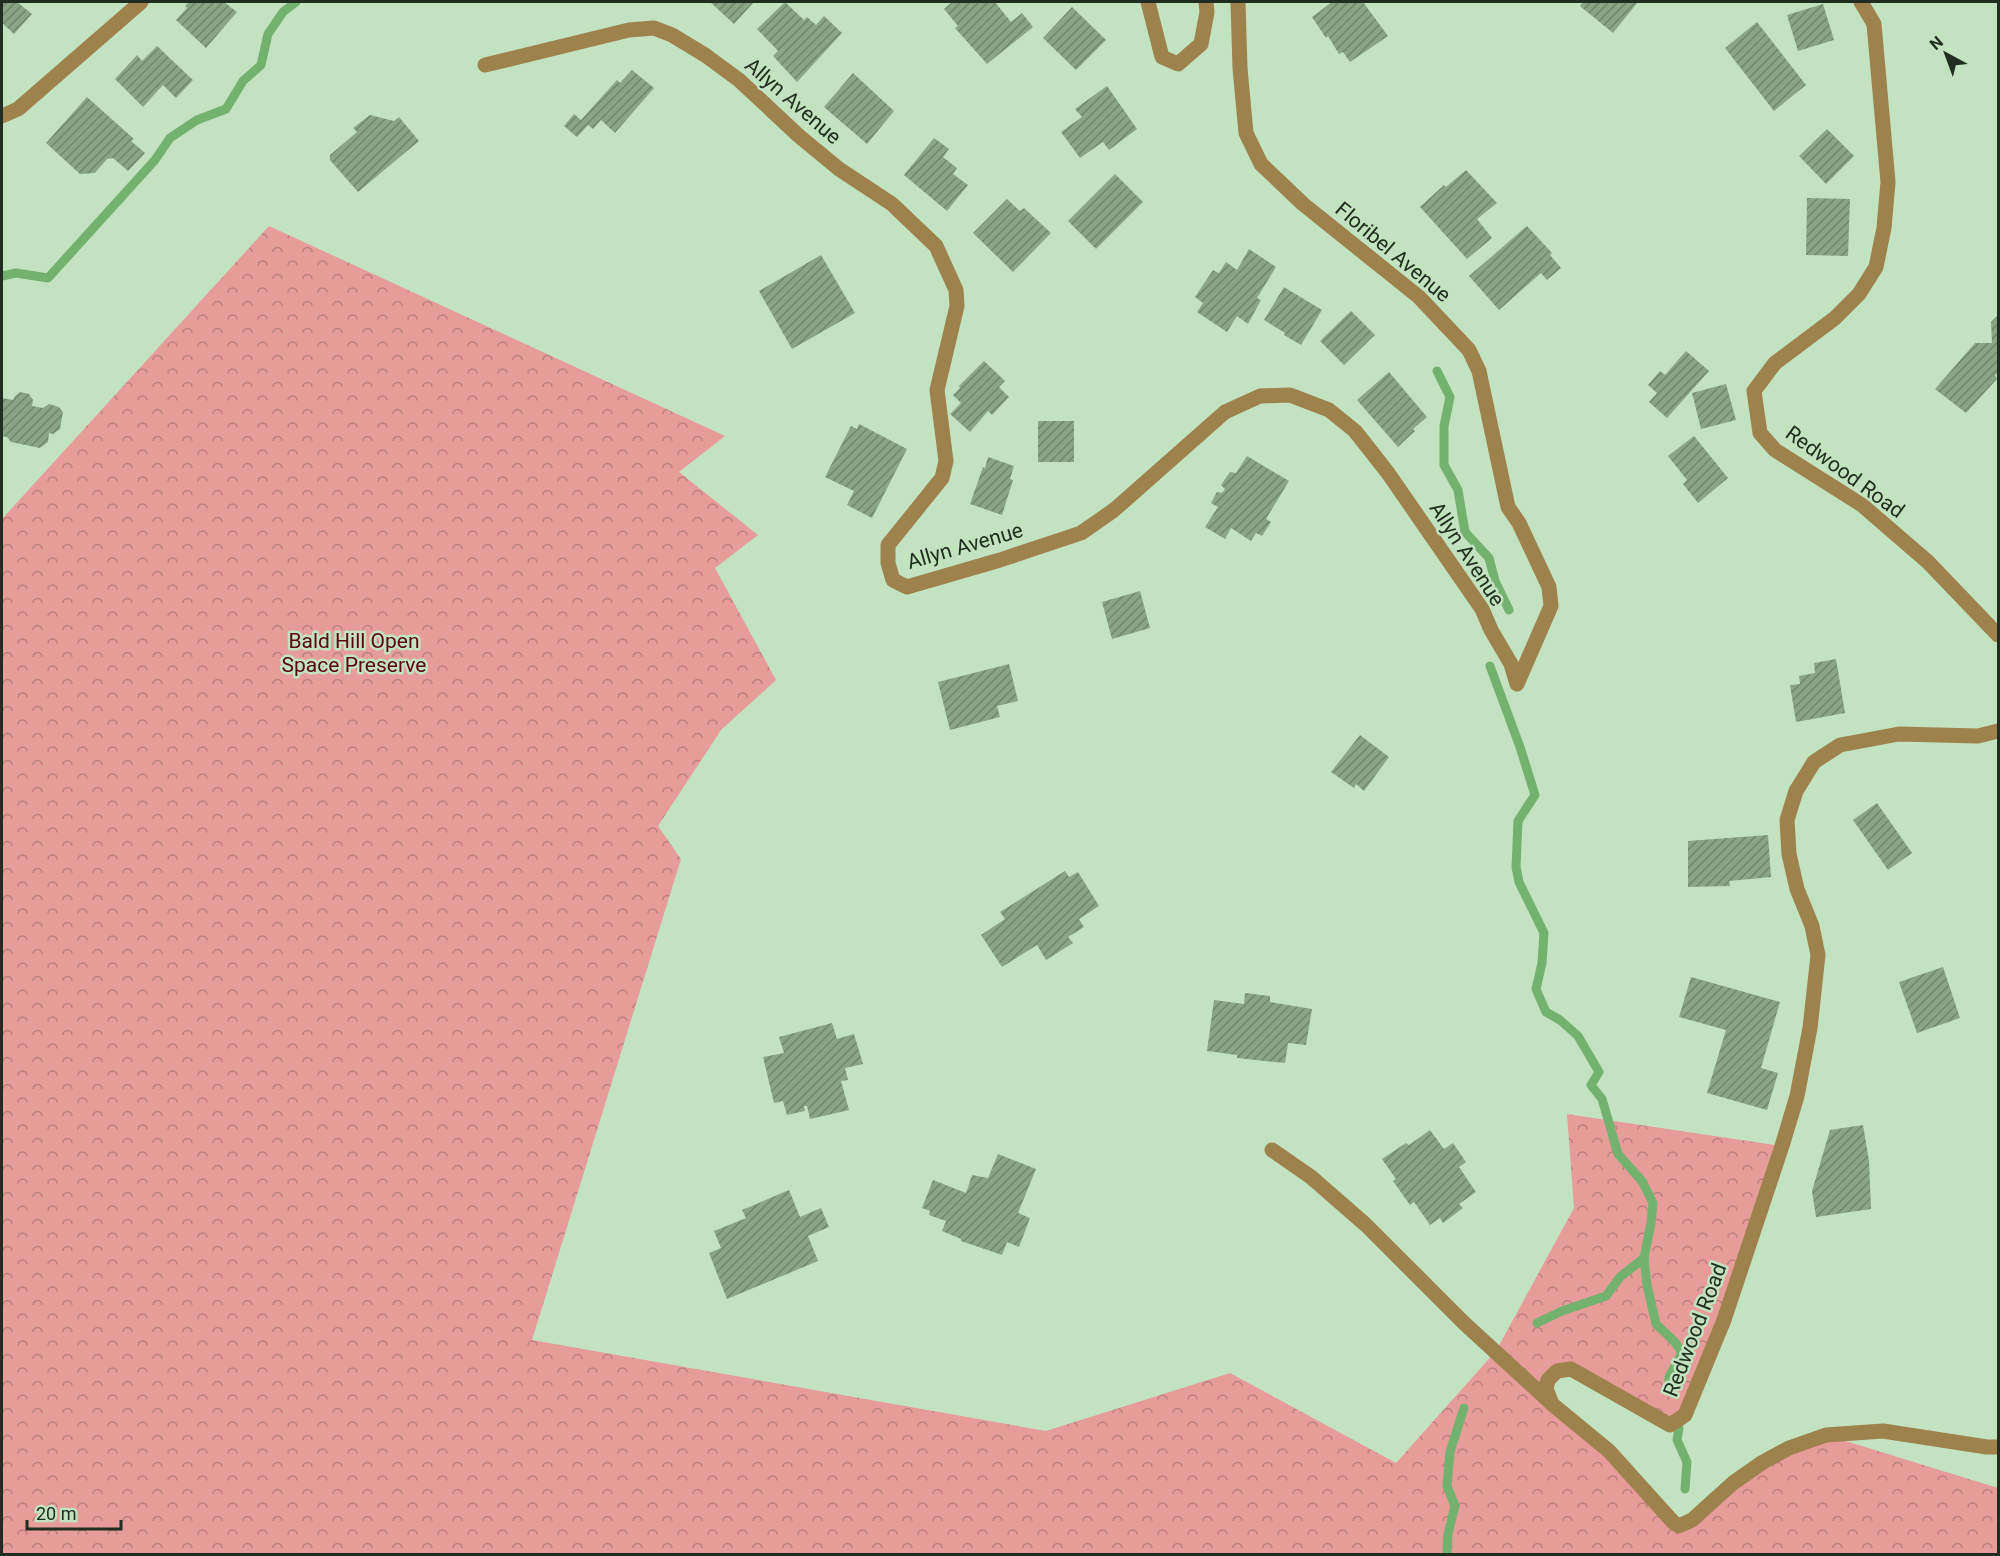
<svg xmlns="http://www.w3.org/2000/svg" width="2000" height="1556" viewBox="0 0 2000 1556" font-family="Roboto,sans-serif">
  <defs>
    <pattern id="park-crowns" width="20" height="18" patternUnits="userSpaceOnUse" patternTransform="scale(1.5)"><rect width="20" height="18" fill="#e69c99"/><path d="M2 6a3 3 0 1 1 6 0M12 15a3 3 0 1 1 6 0" fill="none" stroke="#ba807c"/></pattern>
    <pattern id="building-hatch" width="6" height="6" patternUnits="userSpaceOnUse" patternTransform="scale(1.5)"><rect width="6" height="6" fill="#89a586"/><path d="M-1 1l2-2M0 6l6-6M5 7l2-2" fill="none" stroke="#70876d"/></pattern>
  </defs>
  <rect width="100%" height="100%" fill="#c3e2c0"/>
  <!-- park -->
  <polygon fill="url(#park-crowns)" points="269,226 725,436 679,472 758,535 715,568 776,680 721,730 658,826 681,859 532,1340 1046,1431 1230,1373 1396,1463 1496,1351 1574,1208 1567,1114 1782,1146 1685,1415 1670,1425 1571,1369 1546,1389 1679,1525 1733,1483 1826,1435 1998,1488 1998,1554 2,1554 2,519"/>
  <g fill="none" stroke-linecap="round" stroke-linejoin="round">
    <!-- stream -->
    <g stroke="#73b26e" stroke-width="9">
      <polyline points="2,276 16,273 48,278 155,160 170,138 197,120 226,109 243,81 261,65 268,34 283,12 296,2"/>
      <polyline points="1437,371 1450,397 1444,426 1444,465 1458,490 1465,532 1489,558 1495,581 1509,610"/>
      <polyline points="1490,666 1520,747 1535,795 1518,821 1516,867 1519,882 1544,933 1542,963 1536,989 1546,1012 1560,1020 1578,1036 1599,1072 1591,1085 1602,1099 1618,1154 1642,1181 1653,1203 1651,1223 1644,1258 1620,1277 1606,1296 1562,1311 1537,1323"/>
      <polyline points="1644,1258 1647,1285 1656,1324 1675,1342 1682,1353 1669,1377 1669,1390"/>
      <polyline points="1679,1428 1677,1440 1687,1462 1685,1489"/>
      <polyline points="1447,1554 1448,1534 1455,1506 1447,1486 1450,1452 1464,1408"/>
    </g>
  </g>
  <!-- building -->
  <g fill="url(#building-hatch)">
    <polygon points="2,2 17,2 32,14 14,34 2,23"/>
    <polygon points="189,2 224,2 237,12 206,48 176,20 187,8 185,6"/>
    <polygon points="710,2 754,2 734,24"/>
    <polygon points="785,2 804,20 807,17 816,25 824,16 842,33 797,82 773,56 778,51 757,29"/>
    <polygon points="952,2 995,2 1011,22 1022,13 1033,27 987,64 955,28 958,26 944,9"/>
    <polygon points="1332,2 1363,2 1388,36 1350,62 1343,52 1339,54 1328,36 1326,38 1312,17"/>
    <polygon points="1583,2 1638,2 1613,33 1580,6"/>
    <polygon points="1823,4 1834,40 1798,51 1787,15"/>
    <polygon points="1072,7 1106,40 1076,70 1043,38"/>
    <polygon points="1757,22 1806,85 1774,111 1725,48"/>
    <polygon points="157,46 193,80 176,98 163,85 143,107 115,79 137,55 142,61"/>
    <polygon points="632,70 654,88 615,133 601,120 593,129 588,125 577,137 564,126 574,114 581,120 617,80 620,83"/>
    <polygon points="853,73 894,111 867,144 824,107"/>
    <polygon points="1107,86 1137,129 1109,150 1103,142 1080,158 1061,132 1082,117 1075,109"/>
    <polygon points="87,97 134,139 131,141 145,153 128,171 113,158 107,159 95,173 80,174 46,143"/>
    <polygon points="370,115 394,121 399,117 419,141 358,192 330,160 330,155 357,132 353,128"/>
    <polygon points="1827,129 1854,156 1826,184 1799,156"/>
    <polygon points="934,138 949,149 943,157 957,168 953,174 968,185 947,211 904,175"/>
    <polygon points="1466,170 1497,203 1477,219 1492,238 1467,259 1420,207 1444,185 1446,187"/>
    <polygon points="1115,174 1143,202 1096,249 1068,221"/>
    <polygon points="1807,198 1850,199 1848,256 1806,255"/>
    <polygon points="1007,199 1020,211 1024,208 1051,233 1013,272 973,233"/>
    <polygon points="1527,226 1552,253 1550,255 1561,268 1547,280 1541,273 1499,310 1469,276"/>
    <polygon points="1249,249 1276,267 1257,298 1261,300 1248,324 1237,316 1227,332 1197,312 1203,303 1195,297 1213,270 1219,273 1226,262 1237,270"/>
    <polygon points="821,255 855,313 792,349 759,291"/>
    <polygon points="1284,287 1322,310 1301,345 1284,335 1285,333 1264,320"/>
    <polygon points="1351,311 1375,335 1344,365 1320,341"/>
    <polygon points="1998,315 1998,374 1995,374 1997,379 1966,413 1935,389 1975,343 1992,343 1991,322"/>
    <polygon points="1686,351 1709,371 1667,418 1649,402 1657,393 1648,385 1660,371 1665,375"/>
    <polygon points="984,361 1005,381 999,387 1009,397 992,415 988,411 970,432 950,414 961,403 953,395 960,388 959,386"/>
    <polygon points="1389,372 1427,417 1413,429 1415,431 1398,447 1357,400"/>
    <polygon points="1726,384 1736,420 1701,429 1692,393"/>
    <polygon points="20,392 29,394 33,400 32,406 43,408 49,404 59,407 63,412 60,429 53,434 49,433 48,442 40,448 11,442 7,437 2,436 2,398 13,400 15,396"/>
    <rect x="1038" y="421" width="36" height="41"/>
    <polygon points="859,424 907,449 872,518 847,505 854,491 825,477 851,426 857,429"/>
    <polygon points="1694,436 1728,478 1698,503 1683,484 1687,480 1668,456"/>
    <polygon points="1247,456 1289,481 1266,519 1271,522 1262,536 1256,533 1251,541 1231,528 1225,539 1205,527 1218,507 1211,503 1217,492 1222,493 1225,489 1221,485 1230,472 1236,473"/>
    <polygon points="988,457 1014,466 1010,479 1013,480 1002,515 970,504 983,467 985,468"/>
    <polygon points="1140,591 1150,628 1112,639 1102,602"/>
    <polygon points="1836,659 1845,713 1796,722 1790,685 1800,684 1799,676 1815,673 1814,663"/>
    <polygon points="1009,664 1018,701 997,706 1000,717 950,730 938,682"/>
    <polygon points="1360,735 1389,757 1364,791 1356,784 1354,788 1331,772"/>
    <polygon points="1877,803 1912,853 1888,870 1853,820"/>
    <polygon points="1768,835 1771,877 1729,881 1730,886 1688,887 1688,841"/>
    <polygon points="1065,871 1069,877 1078,872 1099,906 1079,919 1084,927 1068,937 1073,943 1046,960 1037,945 1002,967 981,935 1005,919 1000,912"/>
    <polygon points="1943,967 1960,1018 1917,1033 1899,982"/>
    <polygon points="1691,977 1780,1002 1761,1068 1778,1073 1767,1110 1707,1093 1726,1030 1679,1017"/>
    <polygon points="1245,993 1270,996 1270,1002 1312,1009 1306,1045 1288,1043 1285,1063 1237,1058 1237,1055 1207,1051 1214,1000 1244,1004"/>
    <polygon points="832,1023 837,1039 854,1034 863,1064 845,1068 848,1080 841,1081 849,1110 810,1119 807,1106 804,1106 805,1111 787,1115 783,1101 774,1103 763,1057 784,1053 779,1037"/>
    <polygon points="1863,1125 1869,1161 1871,1209 1816,1217 1812,1191 1830,1130"/>
    <polygon points="1430,1130 1444,1149 1453,1143 1466,1162 1459,1167 1476,1192 1459,1204 1463,1208 1443,1223 1440,1218 1430,1225 1414,1202 1410,1205 1393,1181 1396,1179 1382,1159 1406,1143 1409,1145"/>
    <polygon points="998,1154 1036,1169 1018,1213 1030,1218 1019,1247 1007,1242 1002,1255 961,1241 961,1239 942,1231 946,1221 929,1215 930,1211 922,1208 933,1180 966,1193 972,1175 988,1178"/>
    <polygon points="789,1190 800,1217 821,1208 829,1227 808,1236 818,1261 727,1299 709,1253 721,1248 714,1231 746,1218 742,1210"/>
  </g>
  <g fill="none" stroke-linecap="round" stroke-linejoin="round">
    <!-- minor -->
    <g stroke="#9e824d" stroke-width="15">
      <polyline points="1148,2 1162,57 1178,64 1201,44 1207,12 1206,2"/>
      <polyline points="1861,2 1874,24 1888,182 1884,228 1876,267 1859,294 1835,318 1775,363 1754,391 1760,433 1775,450 1862,505 1928,562 1998,635"/>
      <polyline points="485,65 629,30 654,28 672,35 705,55 739,80 799,136 839,169 892,204 936,246 956,290 957,306 937,390 946,461 942,478 888,545 888,563 893,580 907,587 1000,560 1081,533 1114,510 1225,412 1260,396 1290,395 1329,410 1355,431 1388,473 1482,609 1491,630 1511,664 1517,684 1551,606 1549,587 1519,523 1508,507 1479,371 1469,350 1419,297 1303,204 1261,164 1246,133 1240,68 1238,2"/>
      <polyline points="2,116 18,109 141,2"/>
      <polyline points="1998,731 1978,736 1899,734 1840,745 1814,762 1796,791 1787,820 1789,854 1797,889 1812,926 1818,955 1810,1028 1797,1096 1782,1146 1724,1320 1685,1415 1670,1425 1571,1369 1557,1371 1548,1380 1546,1389 1552,1404 1609,1451 1673,1522 1679,1526 1692,1520 1733,1483 1763,1462 1789,1448 1826,1435 1883,1431 1987,1447 1998,1447"/>
      <polyline points="1272,1150 1311,1177 1366,1225 1464,1323 1550,1402"/>
    </g>
  </g>
  <g text-anchor="middle" dominant-baseline="central" stroke-width="5" stroke-linejoin="round" paint-order="stroke">
    <!-- street labels -->
    <g font-size="21" fill="#212d20" stroke="#c3e2c0">
      <text transform="translate(793 101) rotate(41)">Allyn Avenue</text>
      <text transform="translate(1393 252) rotate(40)">Floribel Avenue</text>
      <text transform="translate(1845 472) rotate(36)">Redwood Road</text>
      <text transform="translate(965 546) rotate(-16)">Allyn Avenue</text>
      <text transform="translate(1467 554) rotate(57)">Allyn Avenue</text>
      <text transform="translate(1695 1330) rotate(-69)">Redwood Road</text>
    </g>
    <!-- park labels -->
    <g font-size="21" fill="#5a020e" stroke="#c3e2c0">
      <text x="354" y="641">Bald Hill Open<tspan x="354" dy="24">Space Preserve</tspan></text>
    </g>
  </g>
  <!-- border -->
  <rect width="2000" height="1556" fill="none" stroke="#212d20" stroke-width="6"/>
  <!-- north arrow -->
  <g transform="translate(1946 54) rotate(319)" stroke="#c3e2c0" stroke-width="4.5" paint-order="stroke">
  <path d="M0-4.5L10 22L0 15L-10 22Z" fill="#212d20"/>
  <text y="-9" font-size="16" font-weight="bold" text-anchor="middle" fill="#212d20">N</text>
  </g>
  <!-- scale -->
  <path d="M27 1520v9h94v-9" fill="none" stroke="#212d20" stroke-width="3"/>
  <text x="36" y="1520" font-size="18" fill="#212d20" stroke="#c3e2c0" stroke-width="4.5" paint-order="stroke">20 m</text>
</svg>
